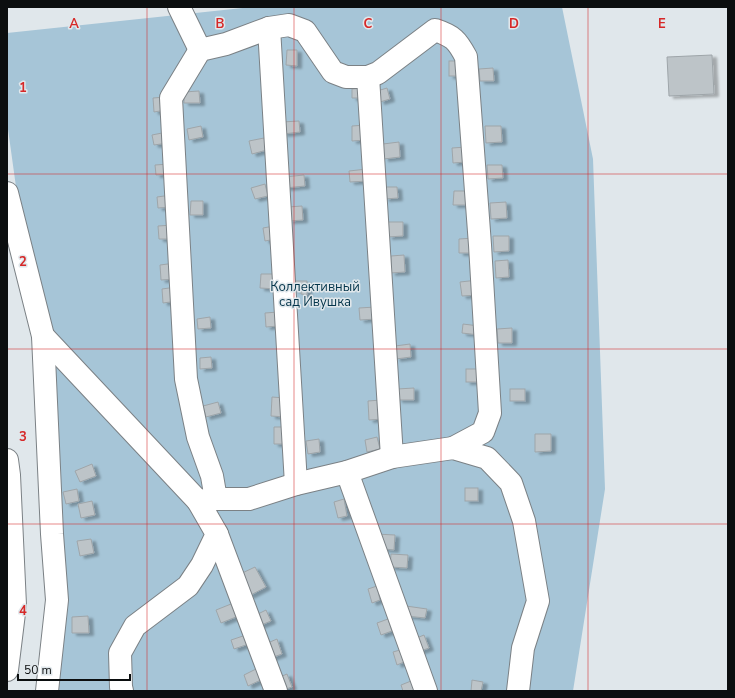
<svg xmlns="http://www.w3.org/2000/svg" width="735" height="698" viewBox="0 0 735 698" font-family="'Nunito Sans',sans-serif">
  <defs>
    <filter id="shadow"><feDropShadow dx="4.5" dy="2.5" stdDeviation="1" flood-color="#0004"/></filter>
  </defs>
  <rect width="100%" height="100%" fill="#e0e7eb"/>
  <!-- green -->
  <polygon fill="#a6c5d7" points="252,7 562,7 593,159 605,489 573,691 42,691 50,633 47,410 7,122 7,33"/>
  <!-- building -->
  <g fill="#bdc4c8" stroke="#9ea5a9" filter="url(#shadow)">
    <polygon points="287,50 297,50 297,66 286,65"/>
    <polygon points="712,55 714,94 669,96 667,57"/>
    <rect x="449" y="61" width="13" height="15"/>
    <polygon points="493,68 494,81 480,81 479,69"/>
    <polygon points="364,88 365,98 352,98 352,89"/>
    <polygon points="387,88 390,99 380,102 377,91"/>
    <polygon points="199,91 200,103 184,103 184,92"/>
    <polygon points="165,97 166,110 154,112 153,98"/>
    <polygon points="299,121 300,132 283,134 282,122"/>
    <polygon points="366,125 367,140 352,141 352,126"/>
    <polygon points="201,126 203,137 189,140 187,129"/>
    <polygon points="485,126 501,126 502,142 486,143"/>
    <polygon points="167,132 168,143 154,145 152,135"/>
    <polygon points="264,138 267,150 252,154 249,141"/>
    <polygon points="399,142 400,157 384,159 383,144"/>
    <polygon points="466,147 466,162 453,163 452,148"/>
    <polygon points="169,164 170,174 156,175 155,165"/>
    <polygon points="487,165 502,165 503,178 488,179"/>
    <polygon points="367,169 368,181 350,182 349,171"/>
    <polygon points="304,175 305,186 285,188 284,177"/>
    <polygon points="265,184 268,196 255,199 251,188"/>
    <polygon points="384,187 397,187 398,198 385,199"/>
    <polygon points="454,191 471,191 470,205 453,205"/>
    <polygon points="171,195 173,207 158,208 157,197"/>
    <polygon points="191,201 203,201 203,215 190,215"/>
    <polygon points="506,202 507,218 491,219 490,203"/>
    <polygon points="302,206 303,220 289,221 288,207"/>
    <polygon points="388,222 403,222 403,236 388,237"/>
    <polygon points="173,225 174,239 159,239 158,226"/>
    <polygon points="274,226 276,239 265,241 263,228"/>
    <polygon points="493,236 509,236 509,251 494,252"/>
    <polygon points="474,238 470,253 459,253 459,239"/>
    <polygon points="404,255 405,272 391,273 391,256"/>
    <polygon points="508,260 509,277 496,278 495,261"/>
    <polygon points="175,263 176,279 161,280 160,265"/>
    <polygon points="261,274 277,274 277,289 260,288"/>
    <polygon points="478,280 479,295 462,296 460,282"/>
    <polygon points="294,281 307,281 307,295 301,294 301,290 294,290"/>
    <polygon points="176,287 178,301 163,303 162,289"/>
    <polygon points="375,307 376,319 360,320 359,308"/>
    <polygon points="278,312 279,326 266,327 265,313"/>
    <polygon points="210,317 211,328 198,329 197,319"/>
    <polygon points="463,324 479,326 479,335 462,333"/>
    <polygon points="512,328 512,343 498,343 497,329"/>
    <polygon points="410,344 411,357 396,359 395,346"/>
    <polygon points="211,357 212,368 200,369 200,358"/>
    <rect x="466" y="369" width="17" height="13"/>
    <polygon points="414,388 414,400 398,400 397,389"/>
    <rect x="510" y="389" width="15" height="12"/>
    <polygon points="272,397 285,398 285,417 271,416"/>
    <polygon points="381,400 383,419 369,420 368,401"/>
    <polygon points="218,402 221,413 206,417 203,406"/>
    <polygon points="274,427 287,427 288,444 274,444"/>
    <polygon points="535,434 551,434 551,451 535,452"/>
    <polygon points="377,437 380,449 367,452 365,440"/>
    <polygon points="319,439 320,452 308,454 306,441"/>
    <polygon points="92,464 96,476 80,482 75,471"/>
    <rect x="465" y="488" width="13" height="13"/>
    <polygon points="77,489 79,501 66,504 63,492"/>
    <polygon points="344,499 347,516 338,518 334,502"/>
    <polygon points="92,501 95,515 81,518 78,504"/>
    <polygon points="376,534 395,535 394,550 375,548"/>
    <polygon points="91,539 94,553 80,556 77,541"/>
    <polygon points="391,554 408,555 407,568 390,567"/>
    <polygon points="255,567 266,587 249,596 238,575"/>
    <polygon points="377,586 380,600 372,603 368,589"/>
    <polygon points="236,602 241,615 221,623 216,610"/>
    <polygon points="406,606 427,609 425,618 406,616"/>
    <polygon points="266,610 271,621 259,626 254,616"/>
    <polygon points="88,616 89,633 72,633 72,617"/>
    <polygon points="388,619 392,631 381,635 377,623"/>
    <polygon points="249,634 252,643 234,649 231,640"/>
    <polygon points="424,635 429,648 418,652 414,639"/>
    <polygon points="277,639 282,654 268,659 263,645"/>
    <polygon points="400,650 404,662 397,665 393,652"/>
    <polygon points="260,667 265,678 248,686 244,675"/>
    <polygon points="287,674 292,687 280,691 275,679"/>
    <polygon points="472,680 483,682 481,691 471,691"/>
    <polygon points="411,681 416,691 403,691 401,685"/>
  </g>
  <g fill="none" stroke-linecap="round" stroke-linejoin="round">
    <defs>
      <g id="minor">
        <polyline points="179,7 200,50"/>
        <polyline points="269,28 296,484"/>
        <polyline points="368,77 392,457"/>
        <polyline points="7,193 43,336 52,534 57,600 47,691"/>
        <polyline points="43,336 198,501 216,499 249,499 296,484 347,472 392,457 453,448 487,458 511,483 524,521 538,601 523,648 518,691"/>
        <polyline points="7,460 9,475 15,605 7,670"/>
        <polyline points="347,472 426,691"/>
        <path d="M216,499L212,476L198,437L186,379L171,98L200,50L226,44L269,28L289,25L305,31L333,72L346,77H368L378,73L435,30C453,36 457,40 466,57L480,245L490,413L483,432L453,448"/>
        <polyline points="217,534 276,691"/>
        <polyline points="122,691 121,687 120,653 135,626 188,586 202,565 217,534 198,501"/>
      </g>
    </defs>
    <!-- minor casing -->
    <use href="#minor" stroke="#7b8185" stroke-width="24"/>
    <!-- minor -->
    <use href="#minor" stroke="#fff" stroke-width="22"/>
  </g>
  <!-- grid -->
  <path fill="none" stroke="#d62828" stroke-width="1" stroke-opacity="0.55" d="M147,7V691M294,7V691M441,7V691M588,7V691M7,174H728M7,349H728M7,524H728"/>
  <g text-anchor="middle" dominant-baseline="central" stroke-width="3" stroke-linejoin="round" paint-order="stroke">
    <!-- park labels -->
    <g font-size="13" fill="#03344a" stroke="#e0e7eb">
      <text x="315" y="287">Коллективный<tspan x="315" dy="15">сад Ивушка</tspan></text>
    </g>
  </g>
  <g font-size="13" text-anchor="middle" font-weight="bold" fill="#d62828" stroke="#e0e7eb" stroke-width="3" stroke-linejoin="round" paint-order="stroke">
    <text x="74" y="28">A</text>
    <text x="220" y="28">B</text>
    <text x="368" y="28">C</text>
    <text x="514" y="28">D</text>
    <text x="662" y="28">E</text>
    <text x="23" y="92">1</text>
    <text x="23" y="266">2</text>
    <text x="23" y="441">3</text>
    <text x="23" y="615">4</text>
  </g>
  <!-- border -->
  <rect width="735" height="698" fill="none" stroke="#0b0e0f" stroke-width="16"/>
  <!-- scale -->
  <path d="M18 674v6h112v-6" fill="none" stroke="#0b0e0f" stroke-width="2"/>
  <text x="24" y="674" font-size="12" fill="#0b0e0f" stroke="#e0e7eb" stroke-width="3" paint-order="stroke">50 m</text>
</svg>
